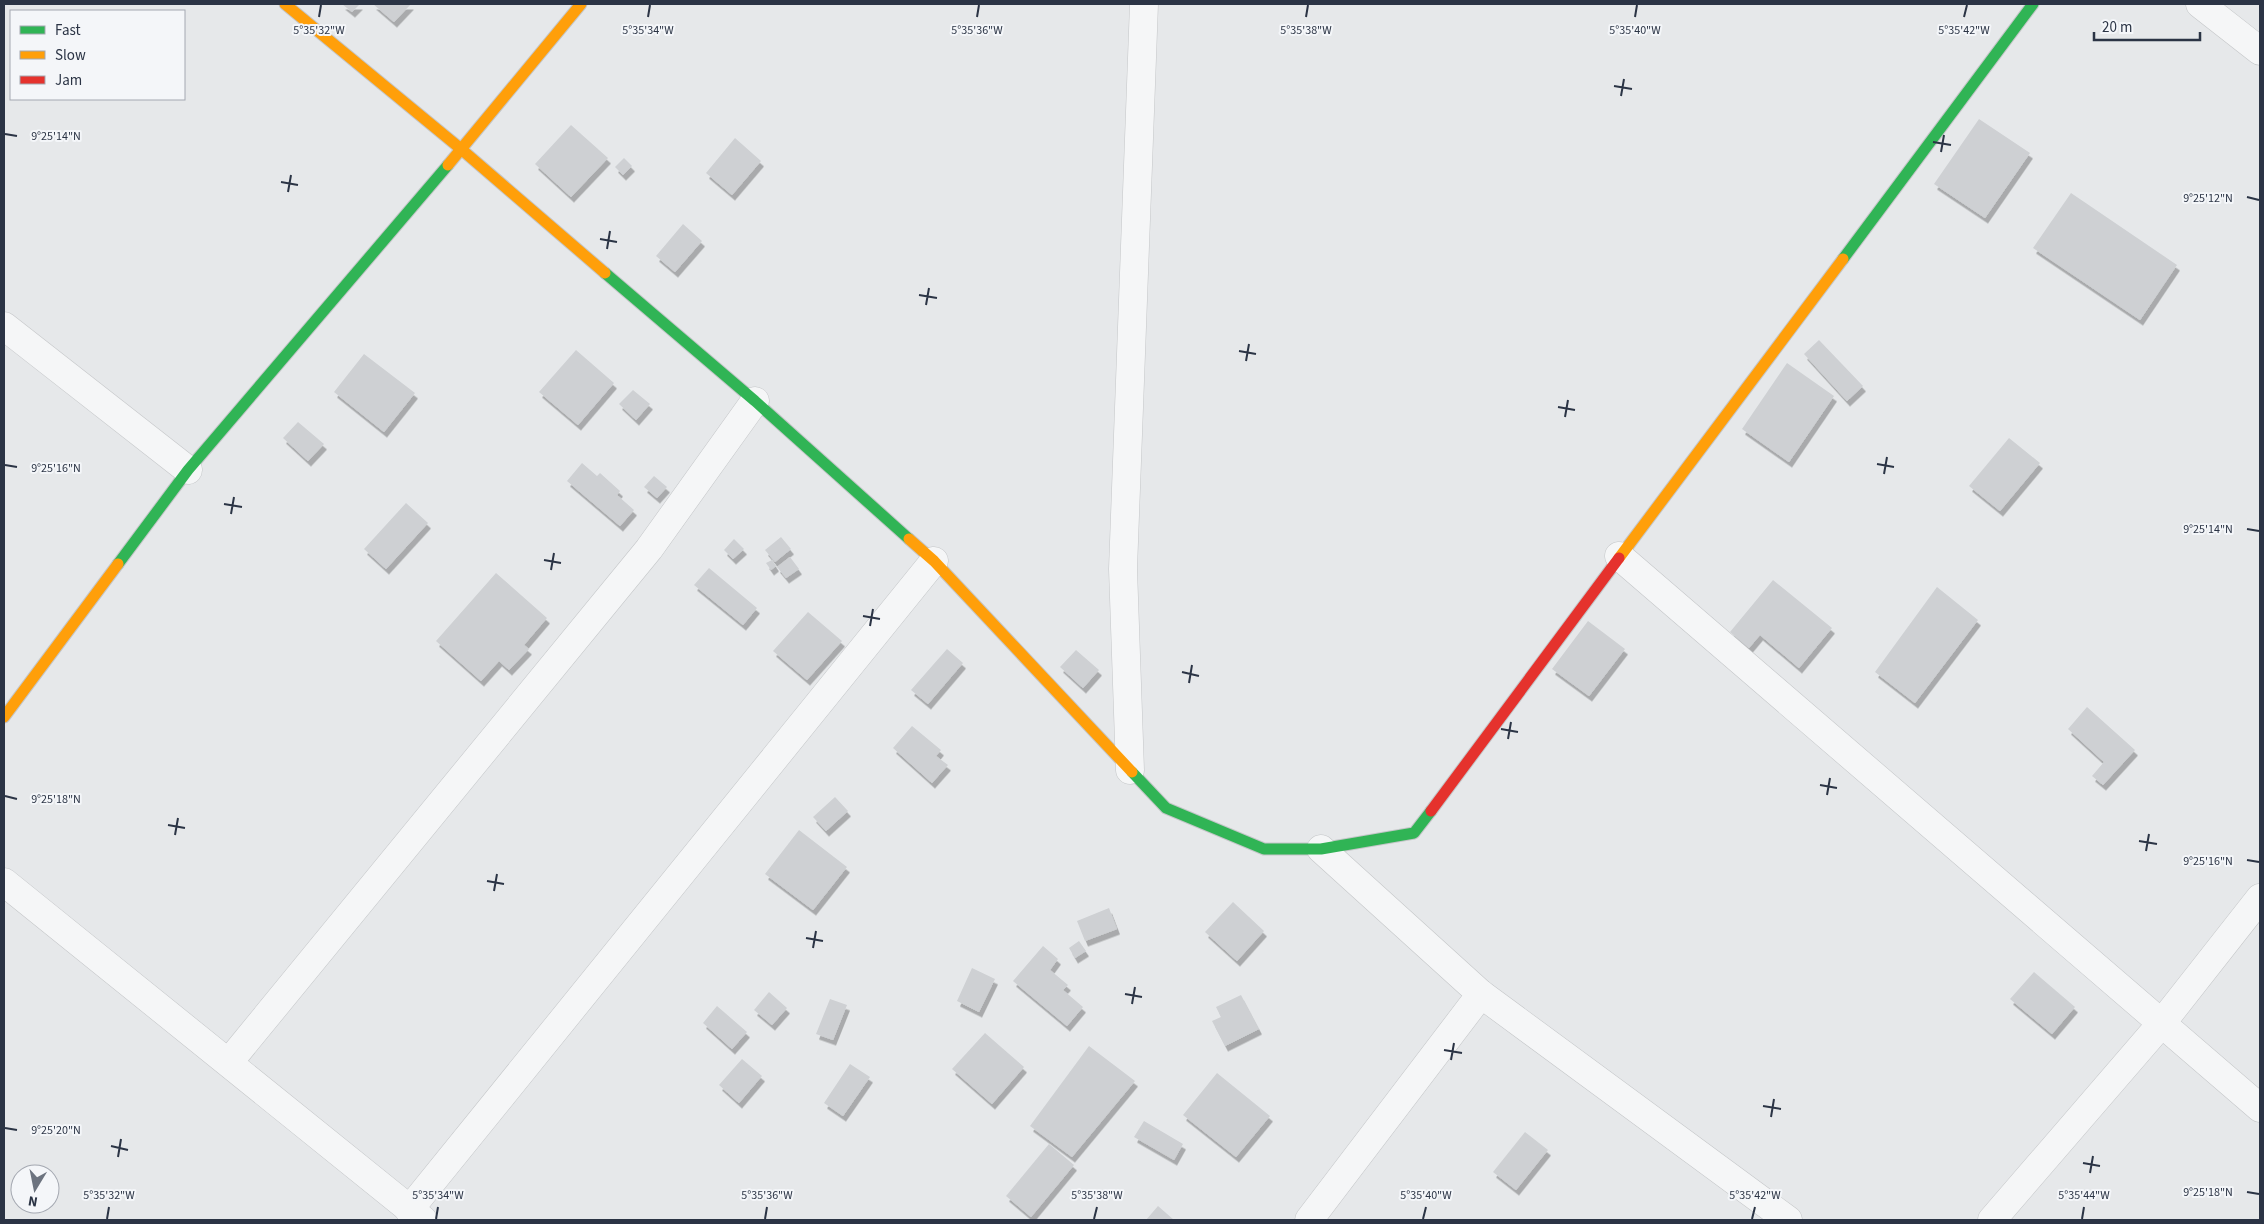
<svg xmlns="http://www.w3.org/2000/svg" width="2264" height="1224" viewBox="0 0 2264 1224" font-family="'Source Sans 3',sans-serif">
  <defs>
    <filter id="shadow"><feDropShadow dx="3" dy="5.5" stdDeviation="0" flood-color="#0004"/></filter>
  </defs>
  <rect width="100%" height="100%" fill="#e6e8ea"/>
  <!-- building -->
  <g fill="#ced0d3" filter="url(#shadow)">
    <polygon points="342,4 360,4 352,12"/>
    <polygon points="373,4 411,4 394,22"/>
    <polygon points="1979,119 2030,153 1985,218 1934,184"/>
    <polygon points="571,125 608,158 571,197 535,164"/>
    <polygon points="735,138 761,161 732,195 706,173"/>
    <polygon points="624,158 632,166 623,175 615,167"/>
    <polygon points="2071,193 2177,265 2140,320 2033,248"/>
    <polygon points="683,224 702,241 675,272 656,256"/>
    <polygon points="1819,340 1863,386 1847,401 1804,354"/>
    <polygon points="576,350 614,383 578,425 539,392"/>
    <polygon points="364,354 415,393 384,432 334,392"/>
    <polygon points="1787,363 1834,396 1789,462 1742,429"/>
    <polygon points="633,390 650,404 636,420 619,404"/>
    <polygon points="298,422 324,444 308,461 283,438"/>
    <polygon points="2009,438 2040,463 2000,511 1969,486"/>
    <polygon points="582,463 597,476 600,473 620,491 617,495 634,510 620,526 567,481"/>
    <polygon points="654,476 667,487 657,498 644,487"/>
    <polygon points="406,503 428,523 386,569 364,549"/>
    <polygon points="781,537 791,549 775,562 765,550"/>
    <polygon points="734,539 744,549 733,559 724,550"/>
    <polygon points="790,557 799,569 786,578 777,567"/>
    <polygon points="772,560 776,566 771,570 766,563"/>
    <polygon points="709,568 757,608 743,625 694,585"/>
    <polygon points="496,573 547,618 524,645 529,649 509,670 499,661 481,681 436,641"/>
    <polygon points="1773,580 1832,628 1799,668 1760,635 1749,648 1730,632"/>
    <polygon points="1937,587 1978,620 1915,703 1875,672"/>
    <polygon points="808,612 842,641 807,680 773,651"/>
    <polygon points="1588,621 1625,649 1589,696 1552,669"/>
    <polygon points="947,649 963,663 928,704 911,690"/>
    <polygon points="1076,650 1099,670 1083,688 1060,667"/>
    <polygon points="2087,707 2135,750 2103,785 2092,776 2104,762 2068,729"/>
    <polygon points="912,726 941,750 936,756 948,765 932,783 893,748"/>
    <polygon points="835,797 848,811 826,831 813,817"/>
    <polygon points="799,830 847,867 813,910 765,874"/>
    <polygon points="1233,902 1264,931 1237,961 1205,932"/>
    <polygon points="1109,908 1117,929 1085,941 1077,921"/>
    <polygon points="1079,941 1086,951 1075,958 1069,948"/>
    <polygon points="1043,946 1058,959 1050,970 1068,985 1063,990 1083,1007 1067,1026 1013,981"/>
    <polygon points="972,968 995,979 979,1012 957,1001"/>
    <polygon points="2034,972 2075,1007 2052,1034 2010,999"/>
    <polygon points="769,992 787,1008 772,1025 754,1010"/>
    <polygon points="1241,995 1259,1029 1225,1046 1212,1021 1221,1017 1216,1007"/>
    <polygon points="830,999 847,1005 833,1040 816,1034"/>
    <polygon points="717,1006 747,1032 732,1049 703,1023"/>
    <polygon points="985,1033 1024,1067 992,1104 952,1069"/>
    <polygon points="1089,1046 1135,1081 1072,1157 1030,1126"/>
    <polygon points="742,1059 762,1076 739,1103 719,1085"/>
    <polygon points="850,1064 870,1077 843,1116 824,1103"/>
    <polygon points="1217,1073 1270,1116 1236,1157 1183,1115"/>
    <polygon points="1144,1121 1183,1144 1174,1160 1134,1137"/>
    <polygon points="1525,1132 1548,1150 1516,1190 1493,1172"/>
    <polygon points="1049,1144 1074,1165 1031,1217 1006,1196"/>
    <polygon points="1158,1206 1174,1220 1146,1220"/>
  </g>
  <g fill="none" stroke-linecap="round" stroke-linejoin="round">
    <defs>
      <g id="street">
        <polyline points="2200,4 2260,51"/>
        <polyline points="4,326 188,470"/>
        <polyline points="1619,556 2260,1108"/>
        <polyline points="1130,770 1123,569 1144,4"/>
        <polyline points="1321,849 1481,994 1788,1220"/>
        <polyline points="4,882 423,1220"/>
        <polyline points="229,1062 649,549 755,401"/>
        <polyline points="409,1210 934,561"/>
        <polyline points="1309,1220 1481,994"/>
        <polyline points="1992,1220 2161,1024 2260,898"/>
      </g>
      <g id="fast">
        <polyline points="1843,259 2033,4"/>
        <polyline points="605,273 755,401 909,539"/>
        <polyline points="118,564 188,470 448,165"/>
        <polyline points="1132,772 1166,808 1264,849 1321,849 1414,833 1431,811"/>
      </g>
      <g id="slow">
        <polyline points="285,4 461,149 605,273"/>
        <polyline points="448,165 581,4"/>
        <polyline points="909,539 934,561 1132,772"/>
        <polyline points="1619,558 1843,259"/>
        <polyline points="4,717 118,564"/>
      </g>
      <polyline id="jam" points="1431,811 1619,558"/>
    </defs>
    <!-- street casing -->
    <use href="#street" stroke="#c4c6c8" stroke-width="29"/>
    <!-- fast casing -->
    <use href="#fast" stroke="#c4c6c8" stroke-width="13"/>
    <!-- slow casing -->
    <use href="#slow" stroke="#c4c6c8" stroke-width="13"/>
    <!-- jam casing -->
    <use href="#jam" stroke="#c4c6c8" stroke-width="13"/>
    <!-- street -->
    <use href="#street" stroke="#f5f6f7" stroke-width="28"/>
    <!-- fast -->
    <use href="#fast" stroke="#30b455" stroke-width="11"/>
    <!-- slow -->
    <use href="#slow" stroke="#ff9f0a" stroke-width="11"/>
    <!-- jam -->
    <use href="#jam" stroke="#e5322d" stroke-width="11"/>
  </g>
  <!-- ticks -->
  <path fill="none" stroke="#2b3445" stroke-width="2" d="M319,17L321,5M648,17L650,5M977,17L979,5M1306,17L1308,5M1635,17L1637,5M1964,17L1967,5M1614,86L1632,89M1621,96L1624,79M5,134L17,136M1933,142L1951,145M1941,152L1944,135M281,182L298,185M288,192L291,175M2247,197L2259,200M600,239L617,242M607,249L610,231M919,295L937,298M926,305L929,288M1239,351L1256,354M1246,361L1249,344M1558,407L1575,410M1565,417L1568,400M1877,464L1894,467M5,465L17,467M1884,474L1887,457M224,504L242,507M231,514L234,497M2247,529L2259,531M544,560L561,563M551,570L554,553M863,616L880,619M870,626L873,609M1182,672L1199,676M1189,683L1192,665M1501,729L1518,732M1508,739L1511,722M1820,785L1837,788M1827,795L1830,778M5,796L17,799M168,825L185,828M175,835L178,818M2139,841L2157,844M2146,851L2149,834M2247,860L2259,862M487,881L504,884M494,891L497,874M806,938L823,941M813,948L816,931M1125,994L1142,997M1132,1004L1135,987M1444,1050L1462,1053M1451,1060L1454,1043M1763,1106L1781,1109M1771,1117L1774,1099M5,1128L17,1130M111,1146L128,1150M118,1157L121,1139M2083,1163L2100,1166M2090,1173L2093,1156M2247,1192L2259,1194M107,1219L109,1207M436,1219L438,1207M765,1219L767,1207M1094,1219L1097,1207M1423,1219L1426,1207M1752,1219L1755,1207M2082,1219L2084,1207"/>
  <g font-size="12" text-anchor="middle" fill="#2b3445" stroke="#f4f6f9" stroke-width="4" stroke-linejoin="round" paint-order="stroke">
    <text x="319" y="34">5°35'32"W</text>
    <text x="648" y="34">5°35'34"W</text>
    <text x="977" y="34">5°35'36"W</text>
    <text x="1306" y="34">5°35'38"W</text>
    <text x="1635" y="34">5°35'40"W</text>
    <text x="1964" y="34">5°35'42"W</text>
    <text x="56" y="140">9°25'14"N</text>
    <text x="2208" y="202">9°25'12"N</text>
    <text x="56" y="472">9°25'16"N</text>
    <text x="2208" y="533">9°25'14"N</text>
    <text x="56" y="803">9°25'18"N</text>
    <text x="2208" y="865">9°25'16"N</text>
    <text x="56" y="1134">9°25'20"N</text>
    <text x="2208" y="1196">9°25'18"N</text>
    <text x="109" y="1199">5°35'32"W</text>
    <text x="438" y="1199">5°35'34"W</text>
    <text x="767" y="1199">5°35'36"W</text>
    <text x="1097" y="1199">5°35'38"W</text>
    <text x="1426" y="1199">5°35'40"W</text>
    <text x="1755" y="1199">5°35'42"W</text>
    <text x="2084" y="1199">5°35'44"W</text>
  </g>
  <!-- border -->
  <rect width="2264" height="1224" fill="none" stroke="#2b3445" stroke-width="10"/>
  <!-- legend -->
  <rect x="10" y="10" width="175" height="90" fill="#f4f6f9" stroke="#a4a8b1"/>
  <rect x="20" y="26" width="25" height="8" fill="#30b455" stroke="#a4a8b1"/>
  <text x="55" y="35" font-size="15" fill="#2b3445">Fast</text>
  <rect x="20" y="51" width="25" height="8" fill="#ff9f0a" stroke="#a4a8b1"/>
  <text x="55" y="60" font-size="15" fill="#2b3445">Slow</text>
  <rect x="20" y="76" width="25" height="8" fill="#e5322d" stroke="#a4a8b1"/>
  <text x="55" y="85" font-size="15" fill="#2b3445">Jam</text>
  <!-- north arrow -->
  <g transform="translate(35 1189) rotate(190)"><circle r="24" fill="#f4f6f9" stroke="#a4a8b1"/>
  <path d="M0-4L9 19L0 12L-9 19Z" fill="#6c737f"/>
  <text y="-8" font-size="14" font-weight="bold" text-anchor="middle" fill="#2b3445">N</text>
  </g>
  <!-- scale -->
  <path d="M2094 32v8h106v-8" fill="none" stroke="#2b3445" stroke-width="2.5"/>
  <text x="2102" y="32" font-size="15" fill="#2b3445" stroke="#f4f6f9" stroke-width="4" paint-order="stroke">20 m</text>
</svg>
